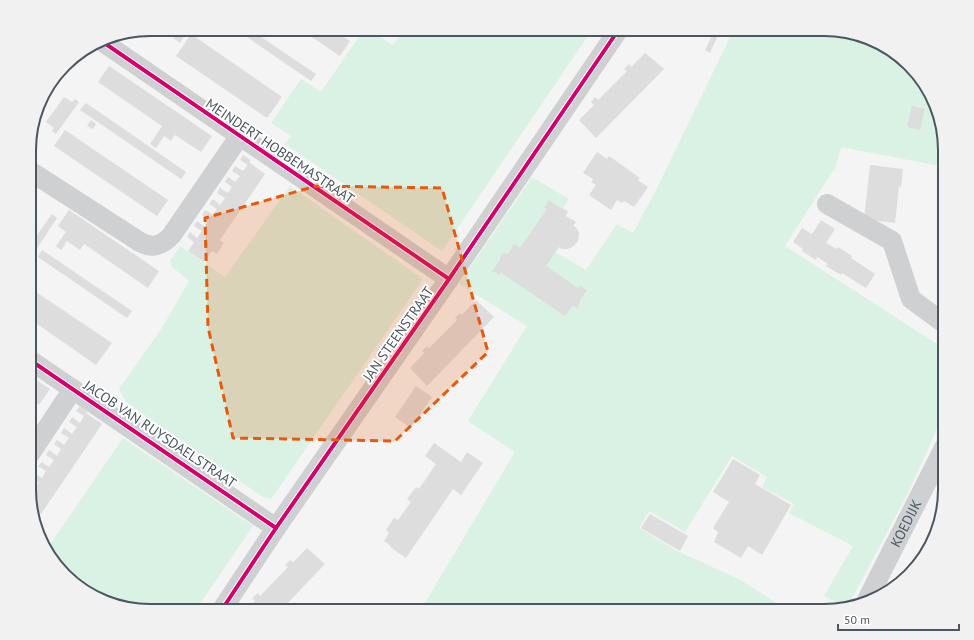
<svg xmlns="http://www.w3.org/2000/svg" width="974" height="640" viewBox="0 0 974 640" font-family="'PT Sans',sans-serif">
  <rect width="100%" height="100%" fill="#f4f4f4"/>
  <!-- green -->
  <g fill="#d9f2e3">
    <polygon points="364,29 367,29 393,45 404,29 590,29 592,30 442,251 285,144 291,136 271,123 301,79 321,92"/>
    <polygon points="734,29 825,29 863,35 892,49 929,90 945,142 945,167 841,147 836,166 785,246 945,349 945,401 942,418 908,493 848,606 845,607 824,596 853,546 789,513 794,504 762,487 767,477 732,456 685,532 649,511 639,528 679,552 739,579 789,611 420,611 515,452 468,421 527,326 459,284 532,177 569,199 540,243 586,270 617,224 633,233 656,190"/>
    <polygon points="290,186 423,279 271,499 263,497 126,402 119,389 162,328 189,281 172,267 170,261 180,246 225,277"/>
    <polygon points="123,438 253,526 195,611 149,611 111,605 82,591 45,551 42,543 49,546"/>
  </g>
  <!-- building -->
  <g fill="#ddddde">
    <polygon points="150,29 152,29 146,38 137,32"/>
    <polygon points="180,29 189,29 180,43 173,38"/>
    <polygon points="235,29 249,29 316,74 311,81"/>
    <polygon points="300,29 336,29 343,34 342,36 350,41 340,56"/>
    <polygon points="665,29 683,29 679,37"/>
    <polygon points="715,29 721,29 710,53 705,50"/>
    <polygon points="191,34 282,97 267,118 176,56"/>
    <polygon points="645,53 664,69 596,138 579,120 594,105 591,102 595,97 598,100 627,71 624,69 629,64 631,67"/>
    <polygon points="109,66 212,136 201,152 175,135 171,141 164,136 156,148 150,144 162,126 98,82"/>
    <polygon points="64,97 72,102 75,99 79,102 56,134 52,131 54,128 46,122"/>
    <polygon points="86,103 186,172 181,179 80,110"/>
    <polygon points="912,106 925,109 920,130 907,127"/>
    <polygon points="91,120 96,124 93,129 87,126"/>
    <polygon points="65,130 168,200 157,216 54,146"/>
    <polygon points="597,152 607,159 609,156 640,178 638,180 648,187 634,207 624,201 622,203 617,200 611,210 589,195 596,185 591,182 593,179 583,173"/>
    <polygon points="243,155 251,160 249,162 265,174 220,240 224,243 217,254 212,251 204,262 188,251 194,242 187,237 190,232 197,238 202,231 194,226 197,221 205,227 209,220 202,215 205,210 213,215 217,209 209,204 213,199 220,205 225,198 217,193 220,188 228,193 232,187 225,182 228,177 235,182 240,176 232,171 235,166 243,171 248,165 240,160"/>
    <polygon points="870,165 903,169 901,187 899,186 895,223 864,219"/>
    <polygon points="30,180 38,186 30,198"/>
    <polygon points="549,200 559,207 568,211 566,216 576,222 573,226 576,227 579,233 578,241 574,246 568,249 561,249 559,247 546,266 578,288 580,285 587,290 580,300 578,308 572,306 565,316 501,273 500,275 492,271 500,260 502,253 508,254 514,244 520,248 547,209 544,208"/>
    <polygon points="69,210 159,271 148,288 84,244 80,250 67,241 61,250 56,246 66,232 58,226"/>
    <polygon points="52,214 57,218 30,259 30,245"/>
    <polygon points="821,220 835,229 826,243 837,249 838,247 852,256 851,258 875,274 866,288 842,273 841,275 826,266 828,264 817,257 816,260 802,251 803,249 793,242 802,228 812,234"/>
    <polygon points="42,250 132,311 127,318 38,257"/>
    <polygon points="30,288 112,343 96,365 30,319"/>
    <polygon points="476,300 494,317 427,386 410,368 424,353 422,351 427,346 429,348 457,320 455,318 460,313 462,315"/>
    <polygon points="30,376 50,389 39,405 33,400 30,404"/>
    <polygon points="416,386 432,397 411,428 395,417"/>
    <polygon points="80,406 88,412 86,413 102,424 41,514 30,506 30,486 34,489 39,483 31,477 34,473 42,478 46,471 38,466 42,462 49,467 54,460 46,455 49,450 57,456 61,449 54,444 57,440 64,445 69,438 61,433 64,428 72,434 77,427 69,422 72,417 80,423 84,416 76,411"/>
    <polygon points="434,443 461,462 467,452 483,463 461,495 453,489 406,558 390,547 391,546 384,541 389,533 386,530 394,518 398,520 411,502 407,499 416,487 419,489 436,464 425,456"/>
    <polygon points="733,459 760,475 755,484 791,505 762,555 748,546 741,558 714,542 718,532 713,528 729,502 713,492"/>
    <polygon points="650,514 688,536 680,551 641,528"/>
    <polygon points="307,548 325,564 280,611 245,611 255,601 252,598 258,593 260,596 288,567 285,565 290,560 293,562"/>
  </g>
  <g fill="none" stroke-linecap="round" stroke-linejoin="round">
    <!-- minor -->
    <g stroke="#ced0d2" stroke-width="20">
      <polyline points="100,40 449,279"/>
      <path d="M30,171L140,242C152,249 161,246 171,236L239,137"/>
      <polyline points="827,204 892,241 911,299 945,324"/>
      <polyline points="30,360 276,528"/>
      <polyline points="30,454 73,389"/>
      <path id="s1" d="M867,600L945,446"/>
      <polyline points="221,611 276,528 449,279 619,29"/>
    </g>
    <defs>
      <g id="cycleway">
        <polyline points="100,40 449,279"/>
        <polyline points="30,360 276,528"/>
        <polyline points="221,611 276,528 449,279 619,29"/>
      </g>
    </defs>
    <!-- cycleway casing -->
    <use href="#cycleway" stroke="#fff" stroke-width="6"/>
    <!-- cycleway -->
    <use href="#cycleway" stroke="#d6006c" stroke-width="4"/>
  </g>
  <!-- marked area -->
  <path fill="#e8590c" fill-opacity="0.2" stroke="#e8590c" stroke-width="3" stroke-dasharray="8 5" stroke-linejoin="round" d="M316,186L442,188L488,352L395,441L233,438L208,327L205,218Z"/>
  <g text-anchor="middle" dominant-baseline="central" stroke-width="4" stroke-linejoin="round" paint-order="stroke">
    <!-- street labels -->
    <g font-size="14" fill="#4a5661" stroke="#fff">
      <text transform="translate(280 151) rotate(34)">MEINDERT HOBBEMASTRAAT</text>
      <text transform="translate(398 334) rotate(-55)">JAN STEENSTRAAT</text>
      <text transform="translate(160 434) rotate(34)">JACOB VAN RUYSDAELSTRAAT</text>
      <text stroke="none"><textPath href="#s1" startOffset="86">KOEDIJK</textPath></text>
    </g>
  </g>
  <!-- crop -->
  <path d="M0 0H974V640H0ZM150 36H824A114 114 0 0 1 938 150V490A114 114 0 0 1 824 604H150A114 114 0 0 1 36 490V150A114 114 0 0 1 150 36Z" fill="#f1f1f2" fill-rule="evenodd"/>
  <path fill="none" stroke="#4a5661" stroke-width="2" d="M150 36H824A114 114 0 0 1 938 150V490A114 114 0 0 1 824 604H150A114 114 0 0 1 36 490V150A114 114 0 0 1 150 36Z"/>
  <!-- scale -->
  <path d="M838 624v6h121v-6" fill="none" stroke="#4a5661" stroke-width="2"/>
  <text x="844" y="624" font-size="12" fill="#4a5661" stroke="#ffffff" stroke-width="3" paint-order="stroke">50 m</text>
</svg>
